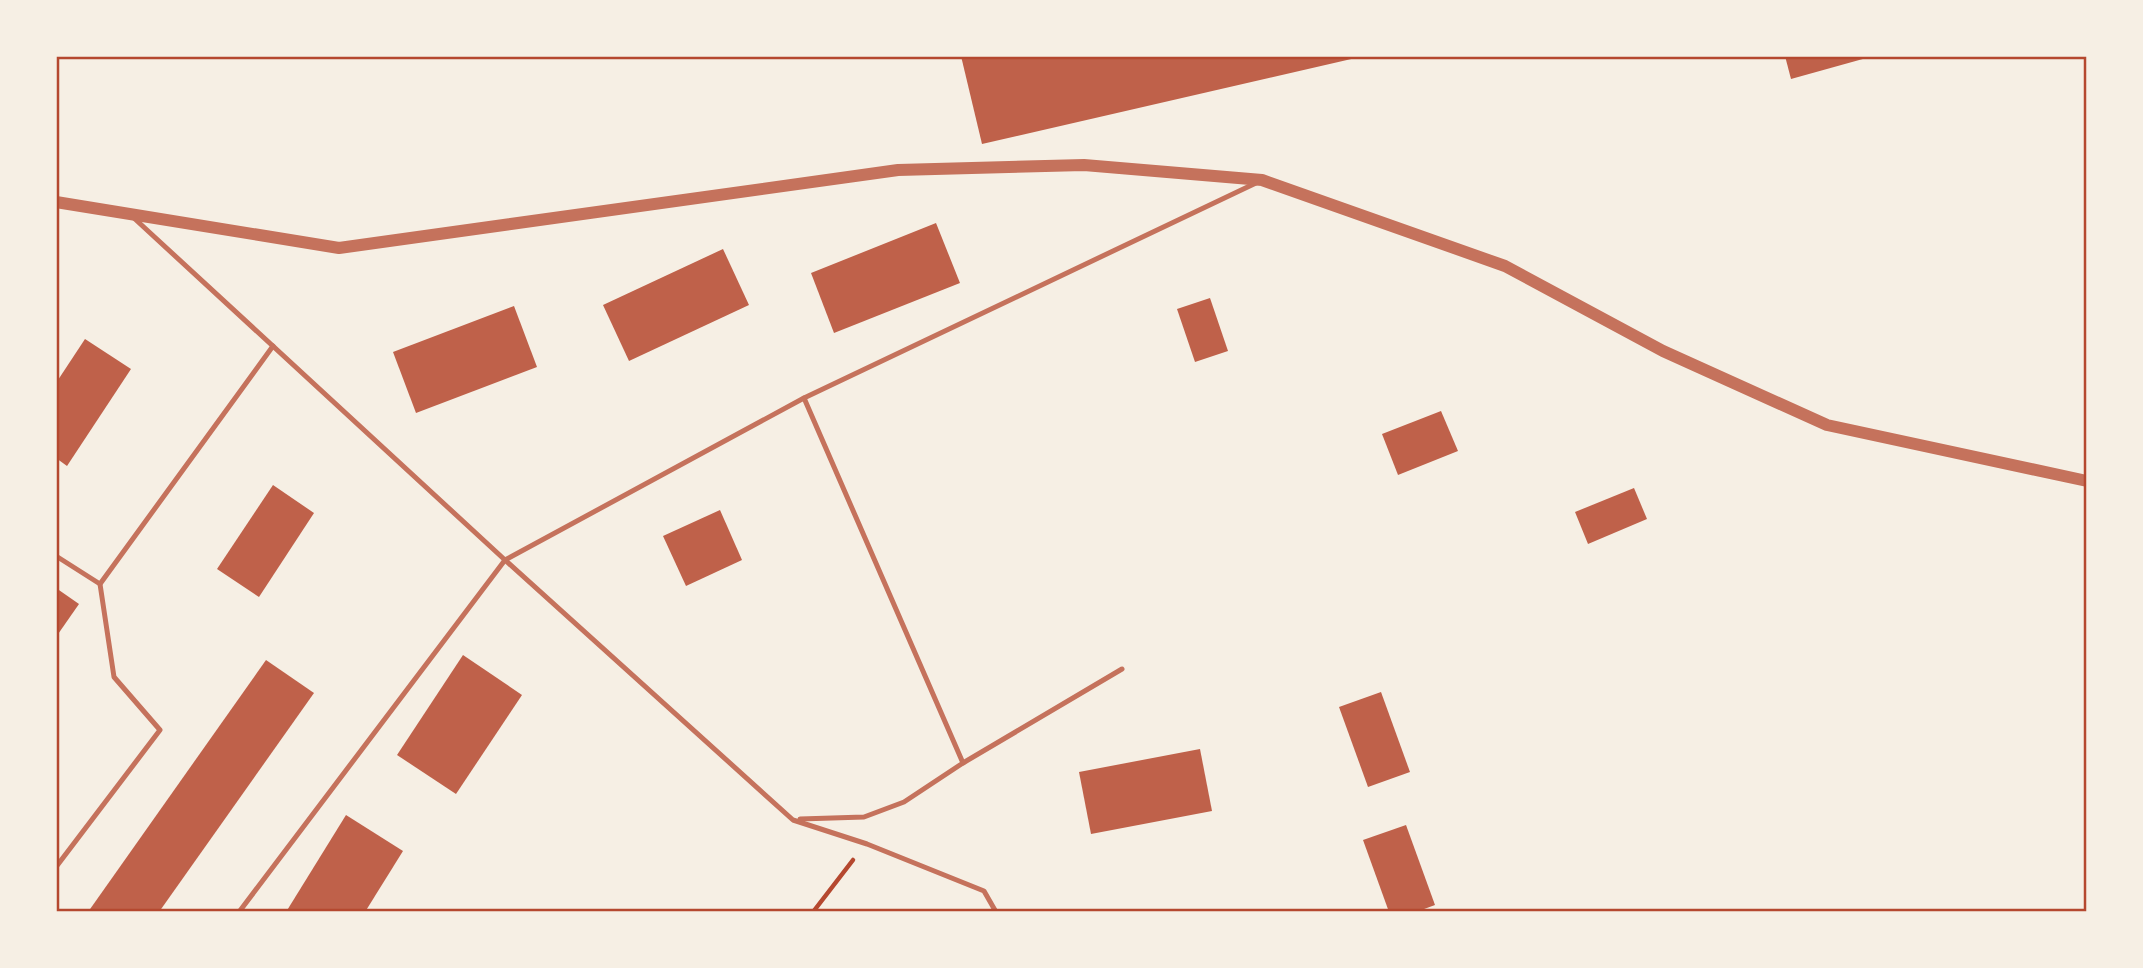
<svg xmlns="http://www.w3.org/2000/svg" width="2143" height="968" viewBox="0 0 2143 968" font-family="'Noto Sans',sans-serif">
  <rect width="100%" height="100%" fill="#f6efe4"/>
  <!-- building -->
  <g fill="#bf614a">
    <polygon points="961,56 1360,56 1360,57 982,144"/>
    <polygon points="1785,56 1870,56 1870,57 1791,79"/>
    <polygon points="936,223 960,283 834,333 811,273"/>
    <polygon points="723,249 749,305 629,361 603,305"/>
    <polygon points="1210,298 1228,351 1195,362 1177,309"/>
    <polygon points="514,306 537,367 416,413 393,352"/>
    <polygon points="85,339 131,369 67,466 56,458 56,383"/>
    <polygon points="1441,411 1458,451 1398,475 1382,434"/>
    <polygon points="273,485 314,513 259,597 217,569"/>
    <polygon points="1634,488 1647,519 1588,544 1575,512"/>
    <polygon points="720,510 742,560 686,586 663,536"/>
    <polygon points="56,588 79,604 56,637"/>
    <polygon points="463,655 522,695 456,794 397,755"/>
    <polygon points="266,660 314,693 159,912 88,912"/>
    <polygon points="1381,692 1410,772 1368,787 1339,707"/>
    <polygon points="1200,749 1212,811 1091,834 1079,772"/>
    <polygon points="346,815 403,851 365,912 286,912"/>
    <polygon points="1406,825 1435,905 1416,912 1389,912 1363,840"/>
  </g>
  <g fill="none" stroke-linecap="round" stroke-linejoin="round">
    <!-- path -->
    <polyline stroke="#b5482f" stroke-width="4.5" points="813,912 853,860"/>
    <!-- service -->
    <g stroke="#c5725c" stroke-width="5">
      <polyline points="135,219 505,560 793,820 867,844 984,891 996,912"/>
      <polyline points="804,398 963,763"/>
      <polyline points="56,556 100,584"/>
      <polyline points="800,819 864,817 904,802 963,763 1122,669"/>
      <polyline points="56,867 160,730 114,677 100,584 273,346"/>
      <polyline points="239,912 505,560 804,398 1256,183"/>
    </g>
    <!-- tertiary -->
    <polyline stroke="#c5725c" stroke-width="12" points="56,202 339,248 898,170 1084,165 1262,180 1505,266 1663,351 1827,425 2087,481"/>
  </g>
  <!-- border -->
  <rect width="2143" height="968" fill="none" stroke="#f6efe4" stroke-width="116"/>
  <rect x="58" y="58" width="2027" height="852" fill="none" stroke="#b5482f" stroke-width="2.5"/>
</svg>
